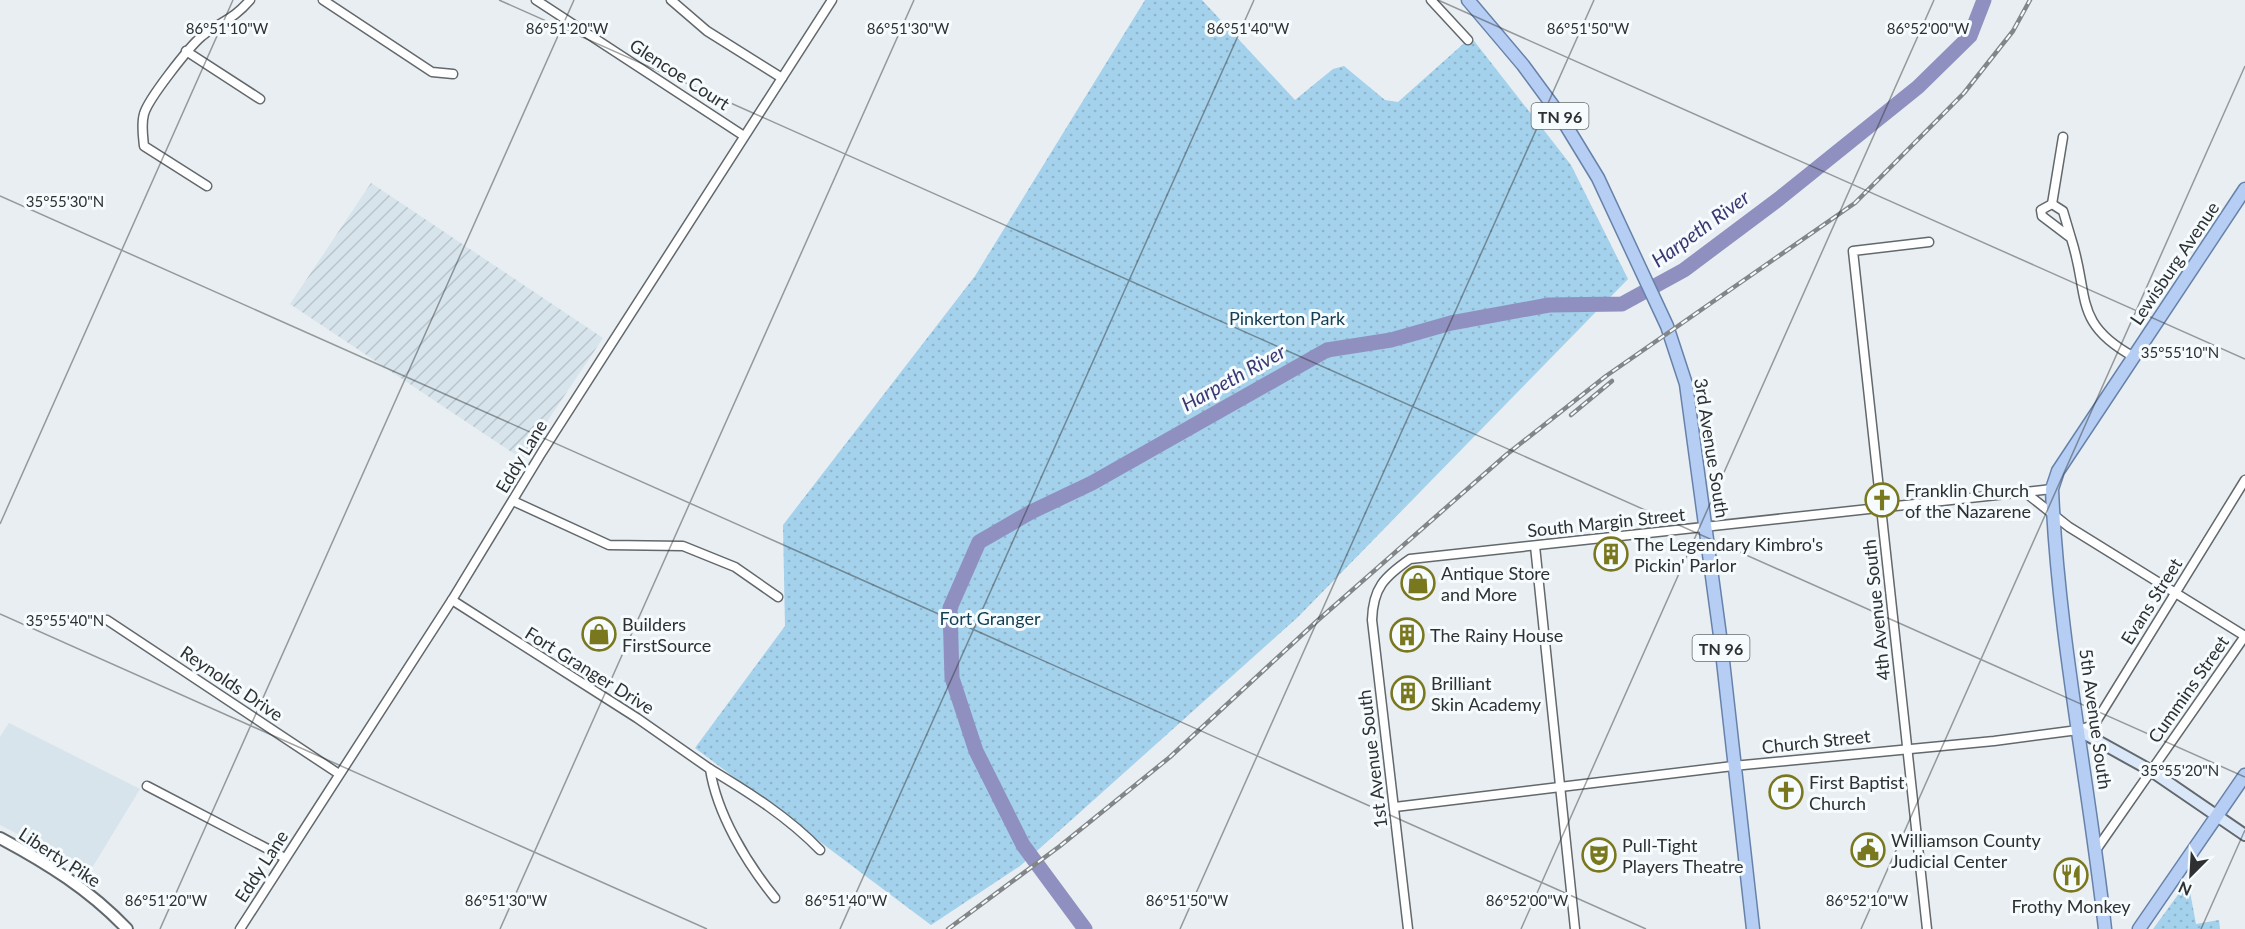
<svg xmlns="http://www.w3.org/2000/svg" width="2245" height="929" viewBox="0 0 2245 929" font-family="Lato,sans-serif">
  <defs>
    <pattern id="industrial-furrows" width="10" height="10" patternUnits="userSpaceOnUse" patternTransform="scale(1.5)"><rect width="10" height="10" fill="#d7e4ec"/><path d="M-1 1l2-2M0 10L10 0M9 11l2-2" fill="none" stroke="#b9c4cb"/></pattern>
    <pattern id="grass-dots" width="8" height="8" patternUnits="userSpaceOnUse" patternTransform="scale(1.5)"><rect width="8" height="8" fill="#a4d1eb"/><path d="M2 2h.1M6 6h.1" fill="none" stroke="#8eb4ca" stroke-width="1.8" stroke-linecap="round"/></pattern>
  </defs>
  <rect width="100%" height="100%" fill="#e8eef2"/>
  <!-- built -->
  <polygon fill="#d7e4ec" points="9,723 140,789 87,876 41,846 0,825 0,737"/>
  <!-- industrial -->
  <polygon fill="url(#industrial-furrows)" points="371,183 603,338 522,459 290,304"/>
  <!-- grass -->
  <g fill="url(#grass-dots)">
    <polygon points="1145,0 1202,0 1295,100 1333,69 1344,66 1385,100 1398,102 1471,37 1571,165 1628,279 1298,617 1020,866 931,925 695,748 785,626 783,525 975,276"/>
    <polygon points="2188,881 2196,924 2219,920 2220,929 2153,929"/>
  </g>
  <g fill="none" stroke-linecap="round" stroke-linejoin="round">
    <!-- river -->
    <polyline stroke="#8f90bf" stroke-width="15" points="1085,929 1023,845 976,751 952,678 950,608 979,542 1031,512 1092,483 1327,350 1391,340 1451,323 1549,305 1622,304 1684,270 1780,198 1918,87 1970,36 1984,0"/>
    <defs>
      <g id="minor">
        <polyline points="323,0 432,72 453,74"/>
        <polyline points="536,0 744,136"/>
        <polyline points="671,0 707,31 782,78"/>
        <polyline points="1431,0 1468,40"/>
        <polyline points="186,51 260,99"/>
        <path d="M207,186L144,146C143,136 141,124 144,114C148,99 189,47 202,36C221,21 233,20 250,0"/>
        <polyline points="2052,204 2063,137"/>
        <path d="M2071,238L2063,211L2052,204L2041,210L2042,216L2071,238C2090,296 2072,323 2134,357"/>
        <polyline points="2026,493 2069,527 2245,636"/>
        <polyline points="513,501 609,545 683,546 735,567 778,597"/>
        <polyline points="1535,546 1575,929"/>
        <path d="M452,600L637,718L710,769C717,814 746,862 775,898"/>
        <polyline points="107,620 339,774"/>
        <path d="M710,769C750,793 788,817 820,850"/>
        <polyline points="147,786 285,858"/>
        <polyline points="1395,807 1733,766 1994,741 2078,730 2094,725 2245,480"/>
        <polyline points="2096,850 2245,636"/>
        <polyline points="240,929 452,600 542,452 832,0"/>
        <path d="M1408,929L1372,620C1373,588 1384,577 1410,559L2052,489"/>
        <polyline points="1927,929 1853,251 1929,242"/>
      </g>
      <path id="tertiary" d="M0,838C47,863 90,890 127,929"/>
      <polyline id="secondary" points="2078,730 2150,770 2245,835"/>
      <g id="primary">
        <polyline points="1468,0 1523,65 1559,114 1598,178 1667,326 1686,384 1721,643 1753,929"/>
        <path d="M2105,929C2089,783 2058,636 2052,489L2058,471L2245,189"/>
        <polyline points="2139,929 2245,775"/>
      </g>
    </defs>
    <!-- minor casing -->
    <use href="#minor" stroke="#62686b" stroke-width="11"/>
    <!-- tertiary casing -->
    <use href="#tertiary" stroke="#62686b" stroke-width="14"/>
    <!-- secondary casing -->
    <use href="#secondary" stroke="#62686b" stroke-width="14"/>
    <!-- primary casing -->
    <use href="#primary" stroke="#6782aa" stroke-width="15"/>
    <!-- minor -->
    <use href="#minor" stroke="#fff" stroke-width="8"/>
    <!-- tertiary -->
    <use href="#tertiary" stroke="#fff" stroke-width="10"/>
    <!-- secondary -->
    <use href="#secondary" stroke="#dae7f9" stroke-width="10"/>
    <!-- primary -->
    <use href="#primary" stroke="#b6cef3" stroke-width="12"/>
    <defs>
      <g id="rail">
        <polyline points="1571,415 1612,381"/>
        <polyline points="948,929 1060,846 1170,757 1317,621 1506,455 1606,376 1855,203 1964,93 2013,31 2030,0"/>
      </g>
    </defs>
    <!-- rail casing -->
    <use href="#rail" stroke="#828688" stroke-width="4.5"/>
    <!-- rail -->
    <use href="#rail" stroke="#f6fbfe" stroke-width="2" stroke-dasharray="7" stroke-linecap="butt"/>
  </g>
  <!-- ticks -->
  <path fill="none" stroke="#2e3031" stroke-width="1.5" stroke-opacity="0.45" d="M499,0L2245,777M1438,0L2245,359M0,196L1646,929M0,524L233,0M0,614L707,929M160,929L574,0M500,929L914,0M840,929L1254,0M1180,929L1594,0M1521,929L1934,0M1861,929L2245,66M2201,929L2245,830"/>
  <!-- icons -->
  <defs>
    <symbol id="church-ring" viewBox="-11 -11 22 22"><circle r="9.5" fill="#f6fbfe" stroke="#7a781e" stroke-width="1.5"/><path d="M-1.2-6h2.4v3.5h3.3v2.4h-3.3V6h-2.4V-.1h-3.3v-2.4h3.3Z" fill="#7a781e"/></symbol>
    <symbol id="building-ring" viewBox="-11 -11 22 22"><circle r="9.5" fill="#f6fbfe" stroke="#7a781e" stroke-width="1.5"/><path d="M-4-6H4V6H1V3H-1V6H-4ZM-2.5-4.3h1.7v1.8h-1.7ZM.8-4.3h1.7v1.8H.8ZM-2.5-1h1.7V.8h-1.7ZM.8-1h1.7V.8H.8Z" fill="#7a781e"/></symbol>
    <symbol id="shop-ring" viewBox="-11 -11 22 22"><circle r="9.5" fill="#f6fbfe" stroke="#7a781e" stroke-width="1.5"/><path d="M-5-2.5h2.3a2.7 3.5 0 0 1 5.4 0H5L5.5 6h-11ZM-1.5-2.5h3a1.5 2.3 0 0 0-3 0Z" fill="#7a781e"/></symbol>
    <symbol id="civic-ring" viewBox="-11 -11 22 22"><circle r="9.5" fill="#f6fbfe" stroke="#7a781e" stroke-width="1.5"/><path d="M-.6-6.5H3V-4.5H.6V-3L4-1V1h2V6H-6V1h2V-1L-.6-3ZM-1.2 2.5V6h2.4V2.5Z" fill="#7a781e"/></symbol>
    <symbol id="theatre-ring" viewBox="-11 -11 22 22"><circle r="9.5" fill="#f6fbfe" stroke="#7a781e" stroke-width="1.5"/><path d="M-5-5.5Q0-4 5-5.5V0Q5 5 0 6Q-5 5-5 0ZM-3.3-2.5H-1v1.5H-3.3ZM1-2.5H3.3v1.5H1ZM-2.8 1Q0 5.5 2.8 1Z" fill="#7a781e"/></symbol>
    <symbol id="restaurant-ring" viewBox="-11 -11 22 22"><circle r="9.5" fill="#f6fbfe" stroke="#7a781e" stroke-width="1.5"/><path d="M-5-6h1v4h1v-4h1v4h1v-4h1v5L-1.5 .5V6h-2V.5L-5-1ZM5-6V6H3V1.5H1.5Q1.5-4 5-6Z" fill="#7a781e"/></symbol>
  </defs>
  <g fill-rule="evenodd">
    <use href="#church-ring" x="1863" y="481" width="38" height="38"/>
    <use href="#building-ring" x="1592" y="535" width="38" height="38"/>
    <use href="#shop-ring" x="1399" y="564" width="38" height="38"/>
    <use href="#shop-ring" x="580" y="615" width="38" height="38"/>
    <use href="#building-ring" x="1388" y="616" width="38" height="38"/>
    <use href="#building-ring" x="1389" y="674" width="38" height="38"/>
    <use href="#church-ring" x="1767" y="773" width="38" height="38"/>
    <use href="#civic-ring" x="1849" y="831" width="38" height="38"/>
    <use href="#theatre-ring" x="1580" y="836" width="38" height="38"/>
    <use href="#restaurant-ring" x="2052" y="856" width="38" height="38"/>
  </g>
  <g text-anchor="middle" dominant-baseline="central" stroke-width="6" stroke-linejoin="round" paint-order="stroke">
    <!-- shield labels -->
    <g fill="#f6fbfe" stroke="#6a6d6e" stroke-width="1.5">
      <rect x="1531.5" y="103" width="57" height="26" rx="4.5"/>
      <rect x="1692.5" y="635" width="57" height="26" rx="4.5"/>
    </g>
    <g font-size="16" font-weight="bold" fill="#2e3031">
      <text x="1560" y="116">TN 96</text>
      <text x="1721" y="648">TN 96</text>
    </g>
    <!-- street labels -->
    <g font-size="18" fill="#2e3031" stroke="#f6fbfe">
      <text transform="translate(680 74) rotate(33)">Glencoe Court</text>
      <text transform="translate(2174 263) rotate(-56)">Lewisburg Avenue</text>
      <text transform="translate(1712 448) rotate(81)">3rd Avenue South</text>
      <text transform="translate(521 456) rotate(-59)">Eddy Lane</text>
      <text transform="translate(1606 522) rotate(-6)">South Margin Street</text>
      <text transform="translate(2151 601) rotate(-58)">Evans Street</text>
      <text transform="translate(1876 610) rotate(-96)">4th Avenue South</text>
      <text transform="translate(590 670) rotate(32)">Fort Granger Drive</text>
      <text transform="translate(232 683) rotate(34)">Reynolds Drive</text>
      <text transform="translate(2188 689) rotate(-55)">Cummins Street</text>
      <text transform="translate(2096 719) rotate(82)">5th Avenue South</text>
      <text transform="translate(1816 741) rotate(-6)">Church Street</text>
      <text transform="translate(1372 759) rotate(-97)">1st Avenue South</text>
      <text transform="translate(60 857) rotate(33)">Liberty Pike</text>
      <text transform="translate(261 866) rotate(-57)">Eddy Lane</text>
    </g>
    <!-- park labels -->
    <g font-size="18" fill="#123e52" stroke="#f6fbfe">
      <text x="1287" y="318">Pinkerton Park</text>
      <text x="990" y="618">Fort Granger</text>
    </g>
    <!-- poi labels -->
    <g font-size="18" fill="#2e3031" stroke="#f6fbfe" text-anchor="start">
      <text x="1905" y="490">Franklin Church<tspan x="1905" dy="21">of the Nazarene</tspan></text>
      <text x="1634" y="544">The Legendary Kimbro's<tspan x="1634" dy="21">Pickin' Parlor</tspan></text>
      <text x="1441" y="573">Antique Store<tspan x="1441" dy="21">and More</tspan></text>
      <text x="622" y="624">Builders<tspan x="622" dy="21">FirstSource</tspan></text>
      <text x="1430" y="635">The Rainy House</text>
      <text x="1431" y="683">Brilliant<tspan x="1431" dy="21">Skin Academy</tspan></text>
      <text x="1809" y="782">First Baptist<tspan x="1809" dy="21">Church</tspan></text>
      <text x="1891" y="840">Williamson County<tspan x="1891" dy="21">Judicial Center</tspan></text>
      <text x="1622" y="845">Pull-Tight<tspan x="1622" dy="21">Players Theatre</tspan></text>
      <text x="2071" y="906" text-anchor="middle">Frothy Monkey</text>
    </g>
    <!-- water labels -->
    <g font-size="20" font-style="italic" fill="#3b3873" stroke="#f6fbfe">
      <text transform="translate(1700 228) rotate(-36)">Harpeth River</text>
      <text transform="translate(1233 377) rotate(-29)">Harpeth River</text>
    </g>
  </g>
  <g font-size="15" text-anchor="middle" fill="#2e3031" stroke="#f6fbfe" stroke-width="6" stroke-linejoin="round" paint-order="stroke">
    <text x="227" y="34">86°51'10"W</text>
    <text x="567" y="34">86°51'20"W</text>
    <text x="908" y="34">86°51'30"W</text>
    <text x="1248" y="34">86°51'40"W</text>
    <text x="1588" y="34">86°51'50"W</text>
    <text x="1928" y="34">86°52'00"W</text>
    <text x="65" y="207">35°55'30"N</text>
    <text x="2180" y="358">35°55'10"N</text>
    <text x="65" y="626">35°55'40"N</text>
    <text x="2180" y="776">35°55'20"N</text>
    <text x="166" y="906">86°51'20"W</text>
    <text x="506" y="906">86°51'30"W</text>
    <text x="846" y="906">86°51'40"W</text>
    <text x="1187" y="906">86°51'50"W</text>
    <text x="1527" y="906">86°52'00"W</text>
    <text x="1867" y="906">86°52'10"W</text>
  </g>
  <!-- north arrow -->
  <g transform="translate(2191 875) rotate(204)" stroke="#f6fbfe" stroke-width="4.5" paint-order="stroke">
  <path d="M0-4.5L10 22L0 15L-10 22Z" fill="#2e3031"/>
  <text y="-9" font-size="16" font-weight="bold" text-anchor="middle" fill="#2e3031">N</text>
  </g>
</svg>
